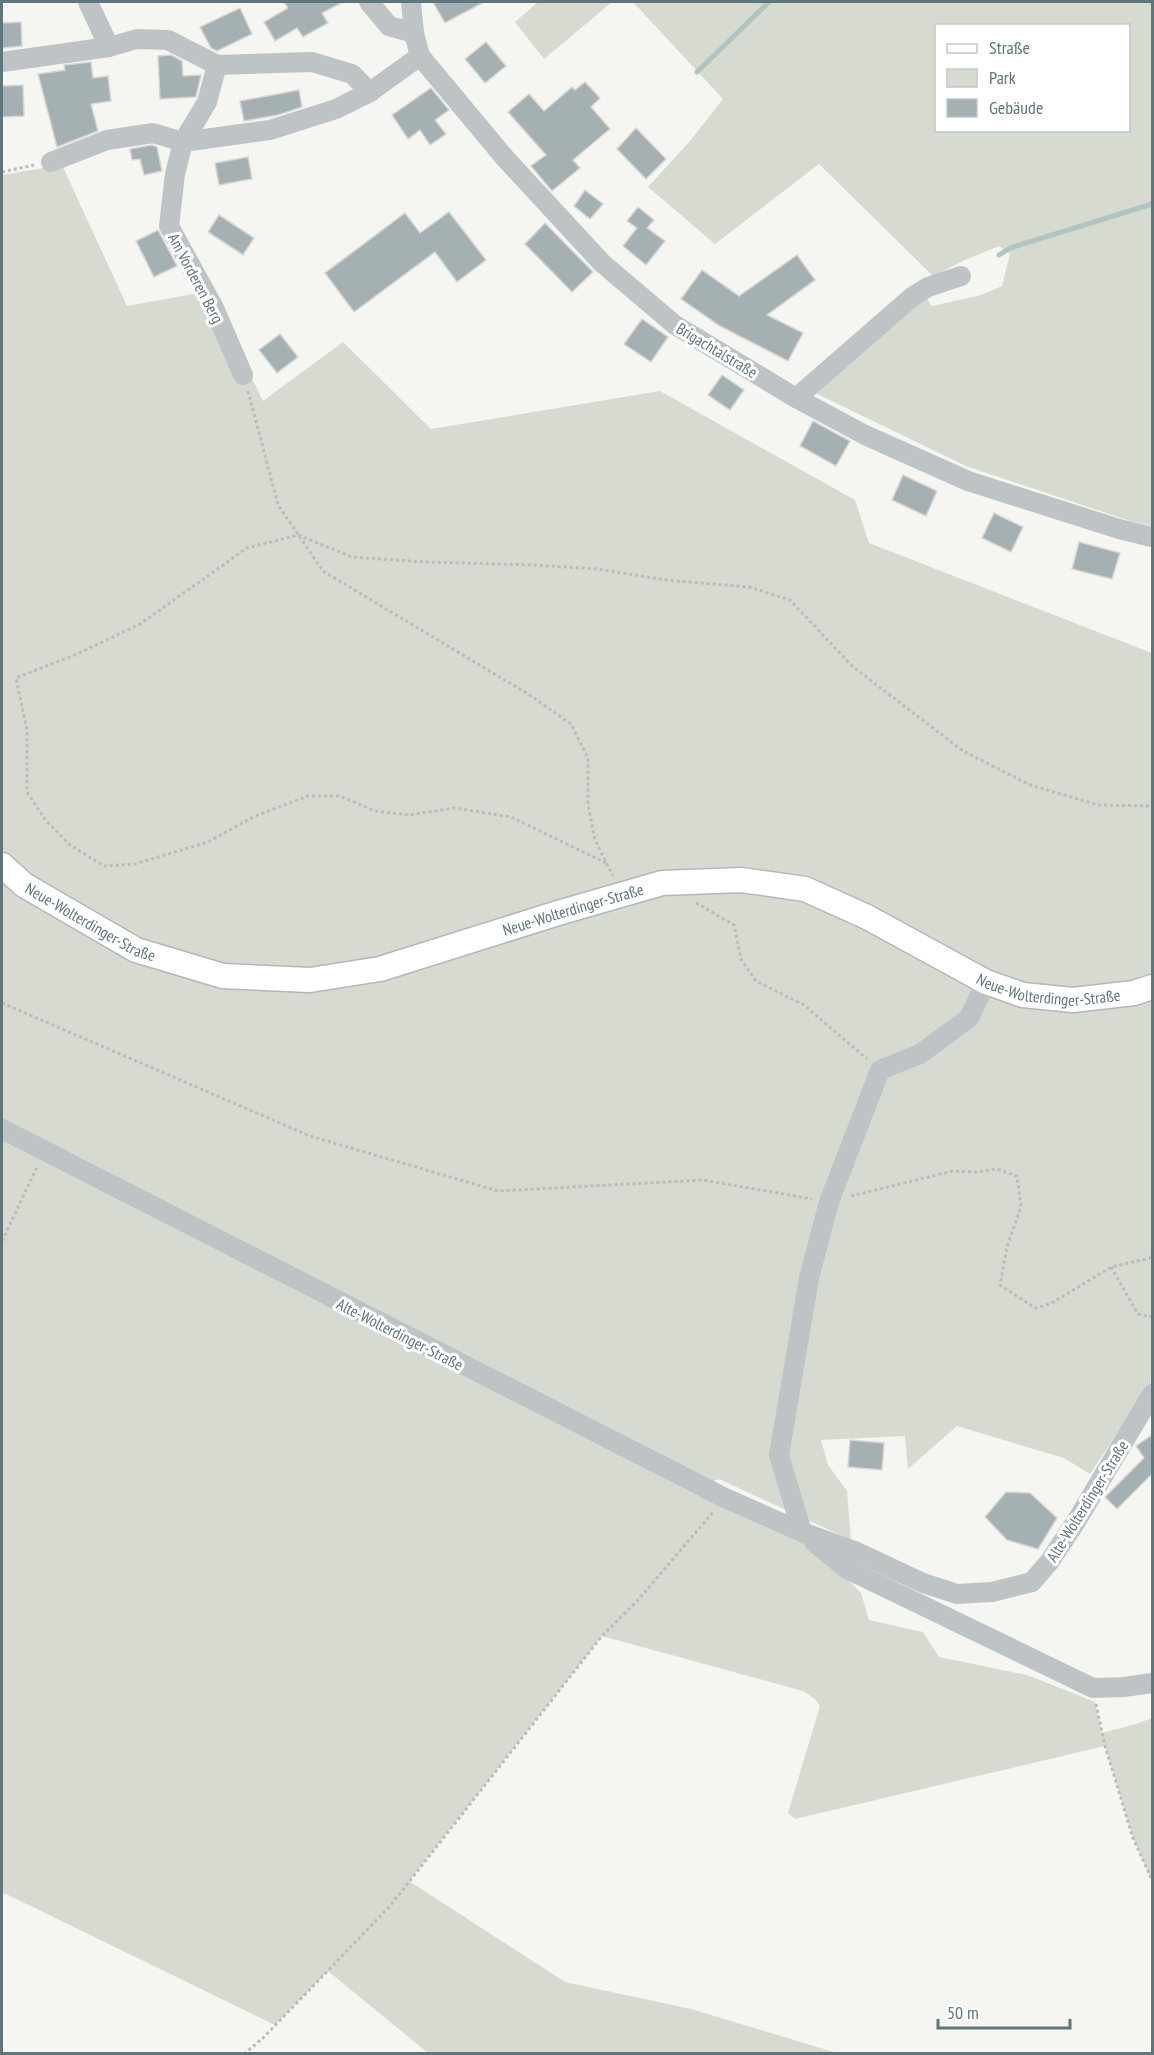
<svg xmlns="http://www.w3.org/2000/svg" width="1154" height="2055" viewBox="0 0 1154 2055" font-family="'PT Sans Narrow',sans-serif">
  <rect width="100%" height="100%" fill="#f5f5f1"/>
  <!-- green -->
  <g fill="#d6dad0" fill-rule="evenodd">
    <polygon points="538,2 612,2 544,59 515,22"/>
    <path d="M633,2H1152V526L1133,522L966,466L809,390L921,291L932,306L981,295L1002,286L1010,254L999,246L965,260L933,276L819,164L715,244L648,187L690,141L723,99ZM936,26H1128V130H936Z"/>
    <polygon points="62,165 127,306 210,291 263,401 343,342 431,429 660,391 855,500 869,543 1152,653 1152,1381 1090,1474 1064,1458 957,1426 908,1469 905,1436 821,1440 828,1465 847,1491 851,1540 719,1479 700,1486 802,1532 861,1593 869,1620 923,1632 939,1657 1027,1675 1095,1702 1102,1733 1136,1724 1152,1718 1152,1880 1133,1838 1105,1746 795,1819 788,1813 820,1706 815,1699 803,1691 602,1636 409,1881 565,1982 691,2009 837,2053 428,2053 328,1971 275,2025 2,1892 2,175"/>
  </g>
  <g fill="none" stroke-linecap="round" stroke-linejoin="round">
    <!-- stream -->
    <g stroke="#b1c4c4" stroke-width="5">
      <polyline points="697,72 769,2"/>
      <polyline points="999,255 1010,248 1152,204"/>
    </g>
  </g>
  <!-- building -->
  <g fill="#a5b0b3" stroke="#d7d6d4" stroke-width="1.5">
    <polygon points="284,2 343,2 322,13 328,23 303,37 297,28 275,41 264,22 288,8"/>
    <polygon points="433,2 484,2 445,23"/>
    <polygon points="240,8 252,34 217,51 211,48 200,27"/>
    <polygon points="21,22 22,46 2,48 2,23"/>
    <polygon points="486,42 506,66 485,83 465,59"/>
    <polygon points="171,55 182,61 183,76 201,75 196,97 160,99 158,56"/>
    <polygon points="91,62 93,78 108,76 111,101 91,104 98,131 57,147 38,74 65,70 64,65"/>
    <polygon points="585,82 600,98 591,107 610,129 573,160 580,168 552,191 531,166 546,155 508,112 529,94 544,111 572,87 575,90"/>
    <polygon points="23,85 24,116 2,117 2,86"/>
    <polygon points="431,88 449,110 435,120 446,134 430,145 420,130 408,139 392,115"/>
    <polygon points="299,90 302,107 278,115 244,121 240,101"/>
    <polygon points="636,128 666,159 646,179 617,149"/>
    <polygon points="152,145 157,147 162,171 144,175 140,159 132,160 130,149"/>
    <polygon points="248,157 252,179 219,185 215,163"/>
    <polygon points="585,190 603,204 590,219 574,206"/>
    <polygon points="638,207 654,220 647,228 665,241 646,265 623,246 637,228 627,221"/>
    <polygon points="449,212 486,260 457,282 435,252 354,312 325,273 405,213 420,233"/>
    <polygon points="219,215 254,238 243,255 208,232"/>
    <polygon points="545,223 593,272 572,292 525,244"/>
    <polygon points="158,230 177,266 154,277 136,241"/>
    <polygon points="797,255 815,280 767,315 803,333 788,361 720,326 681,299 702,270 739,296"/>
    <polygon points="642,319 668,337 651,362 624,344"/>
    <polygon points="280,334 298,357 277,373 259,350"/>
    <polygon points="722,375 744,390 730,410 708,395"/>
    <polygon points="813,421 850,441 836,466 800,446"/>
    <polygon points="903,475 937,491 926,516 892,500"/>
    <polygon points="994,513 1023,527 1011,552 982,538"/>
    <polygon points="1079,542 1120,553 1112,579 1072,569"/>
    <polygon points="1152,1435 1152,1474 1117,1509 1105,1497 1144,1458 1136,1446"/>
    <polygon points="850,1440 884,1443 882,1470 848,1467"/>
    <polygon points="1006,1492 1030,1493 1057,1518 1038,1549 1007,1540 985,1517"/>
  </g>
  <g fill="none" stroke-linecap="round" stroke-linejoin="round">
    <defs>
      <g id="major">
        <path id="s1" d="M2,865L24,885L136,950L223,976L310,980L380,969L558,913L662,883L741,880L805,889L867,917L986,982L1023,995L1073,1000L1134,993L1152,987"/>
      </g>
    </defs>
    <!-- major casing -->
    <use href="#major" stroke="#b1b7ba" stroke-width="27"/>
    <!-- path -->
    <g stroke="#b8bcbd" stroke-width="3" stroke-dasharray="3 3" stroke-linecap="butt">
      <polyline points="2,172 34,165"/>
      <polyline points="248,391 278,505 323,571 528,694 571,724 588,758 588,804 595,840 613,876"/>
      <polyline points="606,863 511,817 455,808 409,815 375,811 340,796 308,796 253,817 208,842 135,864 104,866 70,845 46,821 27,792 27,730 16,678 77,654 140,624 247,548 298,535 352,557 426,562 534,565 597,569 666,580 749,587 790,600 852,666 963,751 1030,785 1098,805 1152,806"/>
      <polyline points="696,903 734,925 741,959 756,981 804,1005 867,1059"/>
      <polyline points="2,1003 310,1136 498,1191 703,1180 812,1199"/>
      <polyline points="851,1196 953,1171 976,1172 997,1169 1017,1176 1021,1207 1007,1247 1000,1285 1035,1308 1050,1304 1111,1267 1150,1258 1152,1253"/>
      <polyline points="2,1241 37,1167"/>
      <polyline points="1111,1267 1138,1314 1152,1317"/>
      <polyline points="1096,1704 1105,1746 1133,1838 1152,1880"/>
      <polyline points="244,2054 263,2038 390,1906 602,1636 638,1600 714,1511"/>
    </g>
    <!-- minor -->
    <g stroke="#bec4c6" stroke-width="20">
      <polyline points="88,2 109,47"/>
      <polyline points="369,2 389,26 414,33"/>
      <polyline points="411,2 414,33 420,56 505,158 602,263 675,325 796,398 865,435 968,481 1119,529 1152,537"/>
      <polyline points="2,62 109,47 137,39 168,40 217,65 312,62 352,74 370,92 420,56"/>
      <polyline points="217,65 207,102 183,142 175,174 169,226 214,308 243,375"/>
      <polyline points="51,162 107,140 153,133 183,142 270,130 336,109 370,92"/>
      <polyline points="796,398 912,297 928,287 961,276"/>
      <polyline points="2,1129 725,1498 802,1532 857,1552 923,1583 957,1594 992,1592 1032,1582 1050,1561 1077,1520 1152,1394"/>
      <polyline points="802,1532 779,1455 809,1278 829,1202 880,1070 920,1054 969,1018 986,982"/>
      <polyline points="814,1542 847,1569 1093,1688 1124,1687 1152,1683"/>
    </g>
    <!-- major -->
    <use href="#major" stroke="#fff" stroke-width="24"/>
  </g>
  <g text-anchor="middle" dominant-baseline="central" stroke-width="6" stroke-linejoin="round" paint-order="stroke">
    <!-- street labels -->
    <g font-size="16" fill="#60767d" stroke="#fff">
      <text transform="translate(196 278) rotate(62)">Am Vorderen Berg</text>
      <text transform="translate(717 350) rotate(31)">Brigachtalstraße</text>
      <text stroke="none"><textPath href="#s1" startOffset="610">Neue-Wolterdinger-Straße</textPath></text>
      <text stroke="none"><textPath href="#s1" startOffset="106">Neue-Wolterdinger-Straße</textPath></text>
      <text stroke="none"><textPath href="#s1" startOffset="1114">Neue-Wolterdinger-Straße</textPath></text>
      <text transform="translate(400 1334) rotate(27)">Alte-Wolterdinger-Straße</text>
      <text transform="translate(1087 1501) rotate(-58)">Alte-Wolterdinger-Straße</text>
    </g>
  </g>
  <!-- border -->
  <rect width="1154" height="2055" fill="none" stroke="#60767d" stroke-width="6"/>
  <!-- legend -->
  <rect x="935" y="24" width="195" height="108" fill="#ffffff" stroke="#bfc8cb" stroke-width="1.5"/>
  <rect x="947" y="44" width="30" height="9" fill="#ffffff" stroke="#bfc8cb" stroke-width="1.5"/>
  <text x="989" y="54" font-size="18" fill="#60767d">Straße</text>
  <rect x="947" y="69" width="30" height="18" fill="#d6dad0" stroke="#bfc8cb" stroke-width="1.5"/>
  <text x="989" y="84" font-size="18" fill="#60767d">Park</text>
  <rect x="947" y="99" width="30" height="18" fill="#a5b0b3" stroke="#bfc8cb" stroke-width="1.5"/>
  <text x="989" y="114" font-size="18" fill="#60767d">Gebäude</text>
  <!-- scale -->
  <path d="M938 2019v9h132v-9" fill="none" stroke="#60767d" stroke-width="3"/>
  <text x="947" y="2019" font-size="18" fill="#60767d" stroke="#ffffff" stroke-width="4.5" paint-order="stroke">50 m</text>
</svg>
